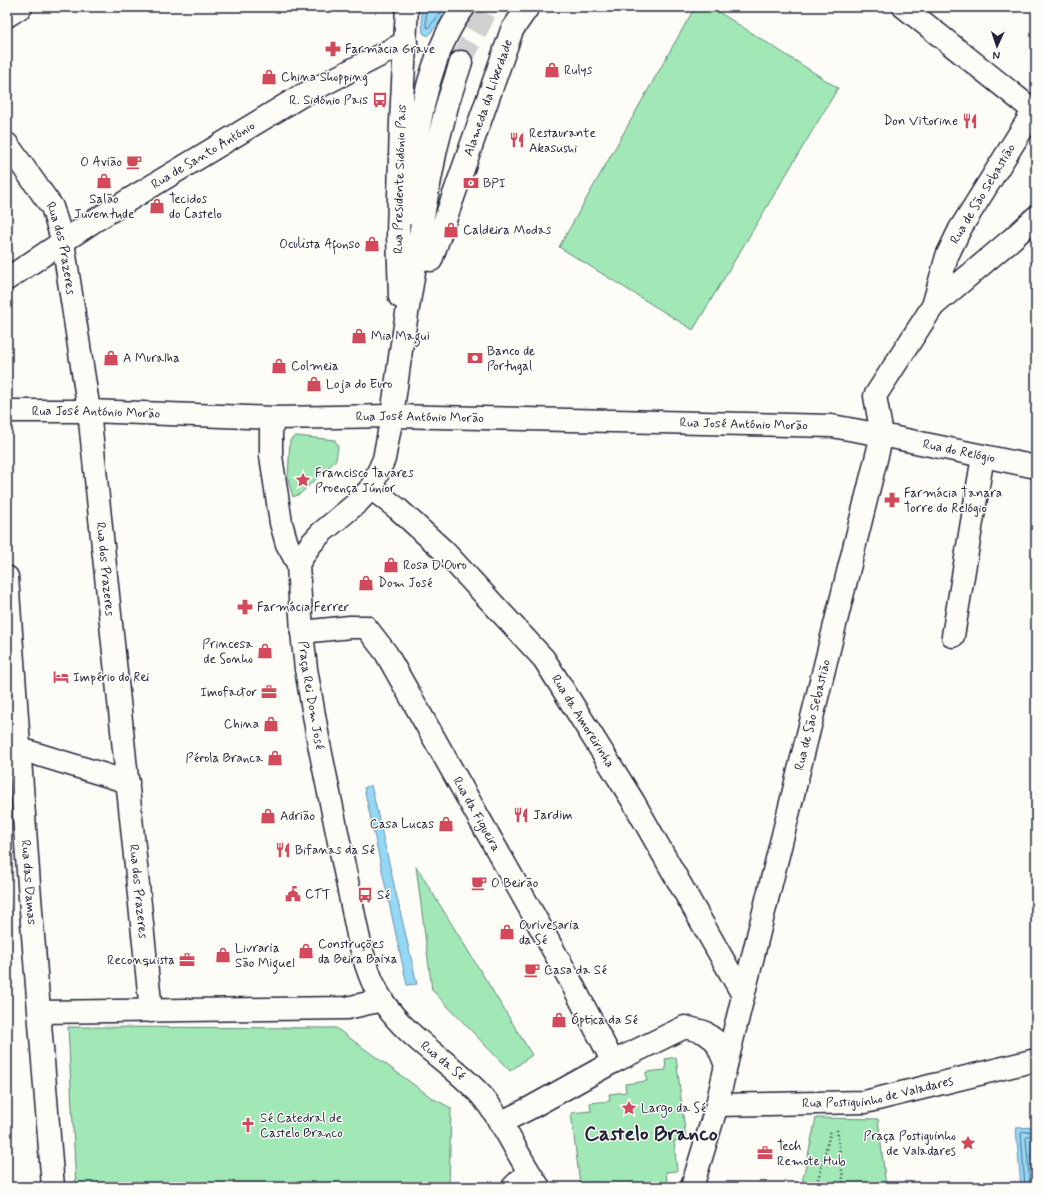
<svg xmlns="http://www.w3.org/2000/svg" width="1043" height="1194" viewBox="0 0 1043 1194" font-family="Mynerve,sans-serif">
  <rect width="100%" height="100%" fill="#fdfcf7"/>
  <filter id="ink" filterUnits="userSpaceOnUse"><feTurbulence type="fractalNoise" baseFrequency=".025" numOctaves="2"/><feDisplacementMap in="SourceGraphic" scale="8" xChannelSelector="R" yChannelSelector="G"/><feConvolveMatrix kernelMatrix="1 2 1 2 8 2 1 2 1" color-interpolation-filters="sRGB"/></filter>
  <g filter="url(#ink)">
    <!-- green -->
    <g fill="#a1e8b6" stroke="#628578">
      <polygon points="695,7 711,7 838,88 693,330 559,247"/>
      <polygon points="296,436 335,440 338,447 336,460 300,494 293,497 288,479 290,440"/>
      <polygon points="416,866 532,1055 510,1071 432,990"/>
      <polygon points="7,880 12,931 7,942"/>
      <polygon points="68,1027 336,1028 432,1098 451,1108 449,1187 76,1187"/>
      <polygon points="676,1057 686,1139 674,1141 677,1171 666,1172 668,1187 598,1187 597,1182 580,1184 571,1113 591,1111 590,1103 610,1101 609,1094 626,1092 625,1084 647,1081 646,1072 666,1070 665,1059"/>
      <polygon points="816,1118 878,1119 886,1187 801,1187"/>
    </g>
    <!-- water -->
    <g fill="#94d8f6" stroke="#668fab">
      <polygon points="423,7 448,7 445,15 428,36 423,33 421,10"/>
      <polygon points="371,785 417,984 407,985 364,788"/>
      <polygon points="1036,1127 1036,1187 1021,1187 1016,1128"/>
    </g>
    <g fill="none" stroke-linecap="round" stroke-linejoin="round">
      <!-- shore -->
      <g stroke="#506b86" stroke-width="1">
        <polyline points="426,7 426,26 428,28 441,13 443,7"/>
        <polyline points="1036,1142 1033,1144 1036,1181"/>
        <polyline points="1025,1187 1021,1133 1022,1132 1036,1131"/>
        <polyline points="1030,1187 1026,1138 1028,1136 1036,1136"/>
      </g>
      <!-- major-tunnel -->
      <polyline stroke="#d1d0d1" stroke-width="22" stroke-dasharray="22 11" stroke-linecap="butt" points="461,62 488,7"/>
      <defs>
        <g id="minor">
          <polyline points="904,7 1034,111"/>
          <polyline points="7,16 21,7"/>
          <path id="s1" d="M1036,107L960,229L947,256L933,306L875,396L882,435L1036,467"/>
          <path id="s2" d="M7,144L52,207L63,242L89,411L151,1011"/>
          <path d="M406,214C415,149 423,60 464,7"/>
          <path id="s3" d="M431,260L512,30L528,7"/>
          <path id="s4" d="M7,279L94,221L299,97L406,42"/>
          <polyline points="933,306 1012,239 1036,217"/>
          <path id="s5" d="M7,411H89L275,418L392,416L832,426L882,435L726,1065L717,1105L692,1187"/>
          <polyline points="275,418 271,430 271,456 281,523 287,544 298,564"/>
          <path id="s6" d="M371,488L398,509L444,551L544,659L633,801L743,995"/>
          <path id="s7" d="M7,577L29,885L53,1187"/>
          <path id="s8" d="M302,632L350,627H366L386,653L569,978L613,1062"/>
          <polyline points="953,636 983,456"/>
          <polyline points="7,745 128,782"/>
          <polyline points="40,1012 347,1008 382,1000"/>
          <path id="s9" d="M717,1105L865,1102L1036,1060"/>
          <polyline points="500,1123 530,1108 613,1062 685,1027 704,1032 716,1041 726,1065"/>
          <polyline points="513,1187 528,1172"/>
        </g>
        <g id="major">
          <path id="s10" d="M461,62L448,102L436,149L425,205L401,350L392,416L384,459L371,488L358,502L321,533L310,545L298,564L302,632L306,669L319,744L358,935C363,957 370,981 382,1000C407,1039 450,1061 481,1095C504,1121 518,1158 539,1187"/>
          <path id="s11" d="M400,297L398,234L401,121L407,7"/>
        </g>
      </defs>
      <!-- minor casing -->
      <use href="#minor" stroke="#22223b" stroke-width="25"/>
      <!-- major casing -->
      <use href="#major" stroke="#22223b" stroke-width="25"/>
      <!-- path -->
      <g stroke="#22223b" stroke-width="2.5" stroke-dasharray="1 3" stroke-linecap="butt">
        <polyline points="837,1130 844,1187"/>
        <polyline points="816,1187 831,1130"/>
      </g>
      <!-- minor -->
      <use href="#minor" stroke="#fdfcf7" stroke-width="22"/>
      <!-- major -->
      <use href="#major" stroke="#fdfcf7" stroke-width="22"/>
    </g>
  </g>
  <!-- icons -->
  <defs>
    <symbol id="pharmacy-bare" viewBox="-9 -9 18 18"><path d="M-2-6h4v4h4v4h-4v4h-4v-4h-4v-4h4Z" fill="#d1495b" stroke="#fdfcf7" stroke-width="2.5" paint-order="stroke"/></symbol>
    <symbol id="shop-bare" viewBox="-9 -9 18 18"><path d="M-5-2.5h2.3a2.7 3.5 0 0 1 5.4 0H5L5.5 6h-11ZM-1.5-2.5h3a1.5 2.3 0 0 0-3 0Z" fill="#d1495b" stroke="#fdfcf7" stroke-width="2.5" paint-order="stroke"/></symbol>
    <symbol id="bus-bare" viewBox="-9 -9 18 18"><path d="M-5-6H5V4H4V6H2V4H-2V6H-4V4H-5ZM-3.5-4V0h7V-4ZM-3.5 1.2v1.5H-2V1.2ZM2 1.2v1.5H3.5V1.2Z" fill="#d1495b" stroke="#fdfcf7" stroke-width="2.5" paint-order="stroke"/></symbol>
    <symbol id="restaurant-bare" viewBox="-9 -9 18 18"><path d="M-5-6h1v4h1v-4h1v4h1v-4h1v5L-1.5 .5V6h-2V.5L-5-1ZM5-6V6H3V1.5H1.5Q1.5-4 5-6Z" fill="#d1495b" stroke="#fdfcf7" stroke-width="2.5" paint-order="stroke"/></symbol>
    <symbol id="cafe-bare" viewBox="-9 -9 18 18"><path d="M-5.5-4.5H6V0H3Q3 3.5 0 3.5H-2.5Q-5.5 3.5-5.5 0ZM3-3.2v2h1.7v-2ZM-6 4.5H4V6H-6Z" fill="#d1495b" stroke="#fdfcf7" stroke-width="2.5" paint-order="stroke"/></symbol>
    <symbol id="bank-bare" viewBox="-9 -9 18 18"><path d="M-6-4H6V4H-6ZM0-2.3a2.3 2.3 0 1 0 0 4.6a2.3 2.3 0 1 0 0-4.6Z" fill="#d1495b" stroke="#fdfcf7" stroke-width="2.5" paint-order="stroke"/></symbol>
    <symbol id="sight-bare" viewBox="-9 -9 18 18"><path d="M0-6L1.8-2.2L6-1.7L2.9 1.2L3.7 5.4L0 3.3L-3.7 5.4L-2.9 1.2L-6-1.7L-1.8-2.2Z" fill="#d1495b" stroke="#fdfcf7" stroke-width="2.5" paint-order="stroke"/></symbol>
    <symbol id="hotel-bare" viewBox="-9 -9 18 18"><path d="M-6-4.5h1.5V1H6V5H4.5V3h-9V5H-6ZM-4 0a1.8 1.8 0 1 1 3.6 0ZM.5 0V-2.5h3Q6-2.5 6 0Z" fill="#d1495b" stroke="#fdfcf7" stroke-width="2.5" paint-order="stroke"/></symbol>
    <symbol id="office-bare" viewBox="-9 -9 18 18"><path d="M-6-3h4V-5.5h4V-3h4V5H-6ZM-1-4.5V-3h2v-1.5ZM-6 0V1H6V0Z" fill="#d1495b" stroke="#fdfcf7" stroke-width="2.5" paint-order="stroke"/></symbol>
    <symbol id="civic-bare" viewBox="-9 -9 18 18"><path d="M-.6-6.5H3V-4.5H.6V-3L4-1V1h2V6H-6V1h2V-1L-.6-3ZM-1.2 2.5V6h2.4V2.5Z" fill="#d1495b" stroke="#fdfcf7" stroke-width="2.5" paint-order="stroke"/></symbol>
    <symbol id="church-bare" viewBox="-9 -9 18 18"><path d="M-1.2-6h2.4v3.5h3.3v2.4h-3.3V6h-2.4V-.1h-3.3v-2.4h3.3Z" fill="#d1495b" stroke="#fdfcf7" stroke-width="2.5" paint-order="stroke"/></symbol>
  </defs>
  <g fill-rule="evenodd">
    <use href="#pharmacy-bare" x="322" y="38" width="22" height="22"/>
    <use href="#shop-bare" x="541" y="59" width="22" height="22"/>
    <use href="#shop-bare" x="258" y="66" width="22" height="22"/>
    <use href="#bus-bare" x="369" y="89" width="22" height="22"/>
    <use href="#restaurant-bare" x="959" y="110" width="22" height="22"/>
    <use href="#restaurant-bare" x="506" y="129" width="22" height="22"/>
    <use href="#cafe-bare" x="123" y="151" width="22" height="22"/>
    <use href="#shop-bare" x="93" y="170" width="22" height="22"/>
    <use href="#bank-bare" x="460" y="172" width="22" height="22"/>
    <use href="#shop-bare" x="146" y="195" width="22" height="22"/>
    <use href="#shop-bare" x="440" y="219" width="22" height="22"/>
    <use href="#shop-bare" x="361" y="233" width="22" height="22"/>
    <use href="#shop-bare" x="348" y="325" width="22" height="22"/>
    <use href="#shop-bare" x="100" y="347" width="22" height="22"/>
    <use href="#bank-bare" x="464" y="347" width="22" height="22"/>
    <use href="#shop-bare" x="268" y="355" width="22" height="22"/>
    <use href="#shop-bare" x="303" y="373" width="22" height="22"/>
    <use href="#sight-bare" x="292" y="469" width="22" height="22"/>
    <use href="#pharmacy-bare" x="881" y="489" width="22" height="22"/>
    <use href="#shop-bare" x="380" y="554" width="22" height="22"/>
    <use href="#shop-bare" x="355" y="572" width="22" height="22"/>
    <use href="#pharmacy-bare" x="234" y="596" width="22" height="22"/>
    <use href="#shop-bare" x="254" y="640" width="22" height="22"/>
    <use href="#hotel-bare" x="50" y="666" width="22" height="22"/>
    <use href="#office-bare" x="258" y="681" width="22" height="22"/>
    <use href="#shop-bare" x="260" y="713" width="22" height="22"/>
    <use href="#shop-bare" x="264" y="747" width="22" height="22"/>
    <use href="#restaurant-bare" x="510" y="804" width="22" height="22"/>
    <use href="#shop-bare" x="257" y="805" width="22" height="22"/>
    <use href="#shop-bare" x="435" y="813" width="22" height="22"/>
    <use href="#restaurant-bare" x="272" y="839" width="22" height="22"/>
    <use href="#cafe-bare" x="468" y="872" width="22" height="22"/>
    <use href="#civic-bare" x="282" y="883" width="22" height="22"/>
    <use href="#bus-bare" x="354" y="884" width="22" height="22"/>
    <use href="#shop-bare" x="496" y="921" width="22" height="22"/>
    <use href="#shop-bare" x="295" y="940" width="22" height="22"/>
    <use href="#shop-bare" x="212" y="944" width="22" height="22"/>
    <use href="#office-bare" x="176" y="949" width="22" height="22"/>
    <use href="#cafe-bare" x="521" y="959" width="22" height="22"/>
    <use href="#shop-bare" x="548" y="1009" width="22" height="22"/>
    <use href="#sight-bare" x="618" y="1097" width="22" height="22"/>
    <use href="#church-bare" x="237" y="1114" width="22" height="22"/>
    <use href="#sight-bare" x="957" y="1132" width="22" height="22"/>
    <use href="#office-bare" x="754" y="1142" width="22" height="22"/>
  </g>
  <g text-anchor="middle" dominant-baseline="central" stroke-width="3" stroke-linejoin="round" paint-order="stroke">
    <!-- poi labels -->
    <g font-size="13" fill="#22223b" stroke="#fdfcf7" text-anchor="start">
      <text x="345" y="49">Farmácia Grave</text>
      <text x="564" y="70">Rulys</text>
      <text x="281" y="77">China Shopping</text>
      <text x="368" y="100" text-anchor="end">R. Sidónio Pais</text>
      <text x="958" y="121" text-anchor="end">Don Vitorine</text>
      <text x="529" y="133">Restaurante<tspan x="529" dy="15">Akasushi</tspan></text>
      <text x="122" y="162" text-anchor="end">O Avião</text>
      <text x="483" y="183">BPI</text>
      <text x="104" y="199" text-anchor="middle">Salão<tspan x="104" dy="15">Juventude</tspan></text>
      <text x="169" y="199">Tecidos<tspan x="169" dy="15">do Castelo</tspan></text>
      <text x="463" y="230">Caldeira Modas</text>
      <text x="360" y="244" text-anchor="end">Oculista Afonso</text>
      <text x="371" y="336">Mia Magui</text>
      <text x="487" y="351">Banco de<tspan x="487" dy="15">Portugal</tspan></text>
      <text x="123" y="358">A Muralha</text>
      <text x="291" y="366">Colmeia</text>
      <text x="326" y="384">Loja do Euro</text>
      <text x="315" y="473">Francisco Tavares<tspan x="315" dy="15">Proença Júnior</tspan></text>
      <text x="904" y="493">Farmácia Tanara<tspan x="904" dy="15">Torre do Relógio</tspan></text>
      <text x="403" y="565">Rosa D'Ouro</text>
      <text x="378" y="583">Dom José</text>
      <text x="257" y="607">Farmácia Ferrer</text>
      <text x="253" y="644" text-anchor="end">Princesa<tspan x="253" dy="15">de Sonho</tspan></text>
      <text x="73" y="677">Império do Rei</text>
      <text x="257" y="692" text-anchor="end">Imofactor</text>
      <text x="259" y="724" text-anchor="end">China</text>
      <text x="263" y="758" text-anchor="end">Pérola Branca</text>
      <text x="533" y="815">Jardim</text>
      <text x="280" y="816">Adrião</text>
      <text x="434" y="824" text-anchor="end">Casa Lucas</text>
      <text x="295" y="850">Bifanas da Sé</text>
      <text x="491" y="883">O Beirão</text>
      <text x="305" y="894">CTT</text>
      <text x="377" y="895">Sé</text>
      <text x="519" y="925">Ourivesaria<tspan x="519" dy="15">da Sé</tspan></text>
      <text x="318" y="944">Construções<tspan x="318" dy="15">da Beira Baixa</tspan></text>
      <text x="235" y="948">Livraria<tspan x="235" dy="15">São Miguel</tspan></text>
      <text x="175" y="960" text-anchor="end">Reconquista</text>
      <text x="544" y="970">Casa da Sé</text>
      <text x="571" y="1020">Óptica da Sé</text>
      <text x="641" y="1108">Largo da Sé</text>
      <text x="260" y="1118">Sé Catedral de<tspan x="260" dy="15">Castelo Branco</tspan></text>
      <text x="956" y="1136" text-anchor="end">Praça Postiguinho<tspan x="956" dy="15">de Valadares</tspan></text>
      <text x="777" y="1146">Tech<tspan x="777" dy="15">Remote Hub</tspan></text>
    </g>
    <!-- street labels -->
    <g font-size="13" fill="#22223b" stroke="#fdfcf7">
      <text stroke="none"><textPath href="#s3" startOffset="172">Alameda da Liberdade</textPath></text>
      <text stroke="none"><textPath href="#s4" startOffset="232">Rua de Santo António</textPath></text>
      <text stroke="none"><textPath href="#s11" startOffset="118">Rua Presidente Sidónio Pais</textPath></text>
      <text transform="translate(983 194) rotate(-59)">Rua de São Sebastião</text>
      <text stroke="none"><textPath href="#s2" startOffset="120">Rua dos Prazeres</textPath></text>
      <text stroke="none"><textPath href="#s5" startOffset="89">Rua José António Morão</textPath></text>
      <text stroke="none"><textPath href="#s5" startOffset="413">Rua José António Morão</textPath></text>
      <text stroke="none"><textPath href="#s5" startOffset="737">Rua José António Morão</textPath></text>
      <text stroke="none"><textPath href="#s1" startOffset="451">Rua do Relógio</textPath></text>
      <text stroke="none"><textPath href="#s2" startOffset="444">Rua dos Prazeres</textPath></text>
      <text stroke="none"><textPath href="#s10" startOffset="675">Praça Rei Dom José</textPath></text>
      <text transform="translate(813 715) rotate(-76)">Rua de São Sebastião</text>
      <text stroke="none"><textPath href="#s6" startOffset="317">Rua da Amoreirinha</textPath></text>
      <text stroke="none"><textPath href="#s8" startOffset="282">Rua da Figueira</textPath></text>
      <text stroke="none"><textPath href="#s7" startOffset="306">Rua das Damas</textPath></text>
      <text stroke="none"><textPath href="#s2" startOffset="768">Rua dos Prazeres</textPath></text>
      <text stroke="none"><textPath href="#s10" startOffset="1075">Rua da Sé</textPath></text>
      <text stroke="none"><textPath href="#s9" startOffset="162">Rua Postiguinho de Valadares</textPath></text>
    </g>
    <!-- town labels -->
    <g font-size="21" font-weight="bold" fill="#22223b" stroke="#fdfcf7">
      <text x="651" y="1134">Castelo Branco</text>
    </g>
  </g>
  <!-- margin -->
  <rect width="1043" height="1194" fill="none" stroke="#fdfcf7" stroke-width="24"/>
  <rect x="12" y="12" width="1019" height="1170" fill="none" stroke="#22223b" stroke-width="1.5" filter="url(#ink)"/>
  <!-- north arrow -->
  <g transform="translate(997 46) rotate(183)" stroke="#fdfcf7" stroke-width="3" paint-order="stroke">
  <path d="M0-3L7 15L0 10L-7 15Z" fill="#22223b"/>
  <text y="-6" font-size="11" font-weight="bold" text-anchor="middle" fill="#22223b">N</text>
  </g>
</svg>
